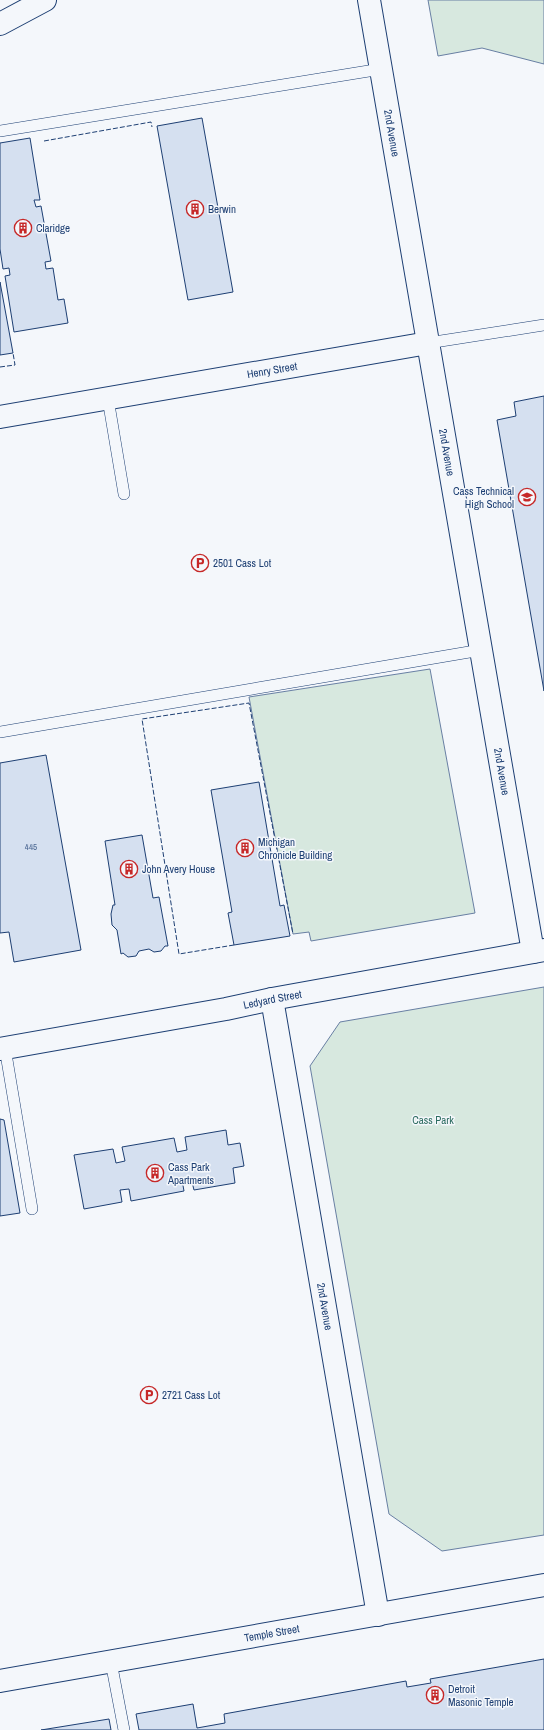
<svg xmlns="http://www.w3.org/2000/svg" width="544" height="1730" viewBox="0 0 544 1730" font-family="'Archivo Narrow',sans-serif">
  <rect width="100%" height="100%" fill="#f4f7fb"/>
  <!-- green -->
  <g fill="#d7e8df" stroke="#687fa3">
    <polygon points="428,0 544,0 544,64 482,48 438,56"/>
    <polygon points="430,669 475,913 311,941 309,932 293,934 249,697"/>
    <polygon points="544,987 544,1535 442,1551 389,1514 310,1066 340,1022"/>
  </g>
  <!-- building -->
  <g fill="#d5e0f0" stroke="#1d3f73">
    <polygon points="202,118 233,292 188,300 157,126"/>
    <polygon points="30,138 40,200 34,200 36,207 41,206 51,261 45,262 46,269 53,268 58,300 64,299 68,323 14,332 5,276 10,275 9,268 3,269 0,249 0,143"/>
    <polygon points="0,282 13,353 0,355"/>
    <polygon points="544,396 544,691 497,420 516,416 514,402"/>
    <polygon points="46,755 81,950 14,962 9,932 0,933 0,763"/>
    <polygon points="259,782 280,906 284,905 290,936 234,945 228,913 232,912 211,790"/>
    <polygon points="142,835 153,898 159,897 168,946 165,946 161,951 154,952 149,949 139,951 136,956 128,957 123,953 121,954 117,930 112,925 111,914 113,905 115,905 105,841"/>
    <polygon points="0,1119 4,1120 20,1213 0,1216"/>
    <polygon points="226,1130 228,1145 240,1143 244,1166 233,1168 235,1183 194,1190 191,1178 182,1180 184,1191 131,1201 129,1189 120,1190 122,1202 84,1209 74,1155 113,1149 116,1163 125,1161 122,1147 174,1138 177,1152 187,1150 185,1137"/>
    <polygon points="544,1659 544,1730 139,1730 136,1714 193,1704 197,1728 225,1723 224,1714 406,1681 407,1687 431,1683 430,1679"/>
    <polygon points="109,1719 111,1730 41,1730"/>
  </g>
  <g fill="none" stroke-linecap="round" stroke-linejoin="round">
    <defs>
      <g id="lane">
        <polyline points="0,131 381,69"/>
        <polyline points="428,343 544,325"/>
        <polyline points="108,399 124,494"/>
        <polyline points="0,732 481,650"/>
        <polyline points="5,1048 32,1209"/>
        <polyline points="111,1662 124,1730"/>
      </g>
      <g id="street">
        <path id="s1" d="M369,0L533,952"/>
        <path id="s2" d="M0,417L428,343"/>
        <path id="s3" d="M272,999L378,1615"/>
        <path id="s4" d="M0,1049L226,1009L272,999L544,950"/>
      </g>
      <g id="secondary">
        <polyline points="0,24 45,0"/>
        <path id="s5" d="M0,1681L544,1585"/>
      </g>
    </defs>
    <!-- lane casing -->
    <use href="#lane" stroke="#1d3f73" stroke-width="12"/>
    <!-- street casing -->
    <use href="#street" stroke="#1d3f73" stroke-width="24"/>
    <!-- secondary casing -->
    <use href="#secondary" stroke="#1d3f73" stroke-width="24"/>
    <!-- lane -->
    <use href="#lane" stroke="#f4f7fb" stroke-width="11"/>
    <!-- street -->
    <use href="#street" stroke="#f4f7fb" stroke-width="22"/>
    <!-- secondary -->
    <use href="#secondary" stroke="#f4f7fb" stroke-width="22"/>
    <!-- fence -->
    <g stroke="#1d3f73" stroke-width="1" stroke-dasharray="5 2" stroke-linecap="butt">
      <polyline points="44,141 151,122 152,127"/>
      <polyline points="0,367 15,365 13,353"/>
      <polyline points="234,945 179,954 142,719 249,703 293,934"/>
    </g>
  </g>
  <!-- icons -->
  <defs>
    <symbol id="building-ring" viewBox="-11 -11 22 22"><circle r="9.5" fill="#f4f7fb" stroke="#c62828" stroke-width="1.5"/><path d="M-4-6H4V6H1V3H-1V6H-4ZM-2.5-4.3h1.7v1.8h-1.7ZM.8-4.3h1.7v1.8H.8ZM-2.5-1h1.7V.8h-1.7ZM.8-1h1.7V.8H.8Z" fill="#c62828"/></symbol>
    <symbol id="school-ring" viewBox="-11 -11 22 22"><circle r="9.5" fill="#f4f7fb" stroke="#c62828" stroke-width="1.5"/><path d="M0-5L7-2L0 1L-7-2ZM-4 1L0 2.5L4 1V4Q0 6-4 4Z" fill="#c62828"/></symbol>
    <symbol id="parking-ring" viewBox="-11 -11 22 22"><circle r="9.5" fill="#f4f7fb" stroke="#c62828" stroke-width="1.5"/><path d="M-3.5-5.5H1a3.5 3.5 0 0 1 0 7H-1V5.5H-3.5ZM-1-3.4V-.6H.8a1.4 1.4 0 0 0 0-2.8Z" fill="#c62828"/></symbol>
  </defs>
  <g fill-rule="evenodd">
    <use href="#building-ring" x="185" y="199" width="20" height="20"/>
    <use href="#building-ring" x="13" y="218" width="20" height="20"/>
    <use href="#school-ring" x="517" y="487" width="20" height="20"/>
    <use href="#parking-ring" x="190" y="553" width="20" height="20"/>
    <use href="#building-ring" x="235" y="838" width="20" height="20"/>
    <use href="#building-ring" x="119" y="859" width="20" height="20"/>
    <use href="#building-ring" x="145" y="1163" width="20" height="20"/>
    <use href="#parking-ring" x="139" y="1385" width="20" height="20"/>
    <use href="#building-ring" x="425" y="1685" width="20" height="20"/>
  </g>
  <g text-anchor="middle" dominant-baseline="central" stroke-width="3" stroke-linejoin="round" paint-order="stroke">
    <!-- number labels -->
    <g font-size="9" fill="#4b6792">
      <text x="31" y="847">445</text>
    </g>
    <!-- street labels -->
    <g font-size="11" fill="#1d3f73" stroke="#f4f7fb">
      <text stroke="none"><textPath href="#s1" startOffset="135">2nd Avenue</textPath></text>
      <text stroke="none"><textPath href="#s2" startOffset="276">Henry Street</textPath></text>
      <text stroke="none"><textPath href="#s1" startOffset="459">2nd Avenue</textPath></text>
      <text stroke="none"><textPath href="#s1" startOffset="783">2nd Avenue</textPath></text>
      <text stroke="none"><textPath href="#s4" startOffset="277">Ledyard Street</textPath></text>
      <text stroke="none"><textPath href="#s3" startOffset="312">2nd Avenue</textPath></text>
      <text stroke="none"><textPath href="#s5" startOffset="276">Temple Street</textPath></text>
    </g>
    <!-- poi labels -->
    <g font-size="11" fill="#1d3f73" stroke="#f4f7fb" text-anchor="start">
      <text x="208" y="209">Berwin</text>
      <text x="36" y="228">Claridge</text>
      <text x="514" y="491" text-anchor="end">Cass Technical<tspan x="514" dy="13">High School</tspan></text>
      <text x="213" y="563">2501 Cass Lot</text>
      <text x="258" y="842">Michigan<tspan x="258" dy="13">Chronicle Building</tspan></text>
      <text x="142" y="869">John Avery House</text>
      <text x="168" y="1167">Cass Park<tspan x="168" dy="13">Apartments</tspan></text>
      <text x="162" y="1395">2721 Cass Lot</text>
      <text x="448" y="1689">Detroit<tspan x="448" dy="13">Masonic Temple</tspan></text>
    </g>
    <!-- park labels -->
    <g font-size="11" fill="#2c6c60" stroke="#f4f7fb">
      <text x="433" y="1120">Cass Park</text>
    </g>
  </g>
</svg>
